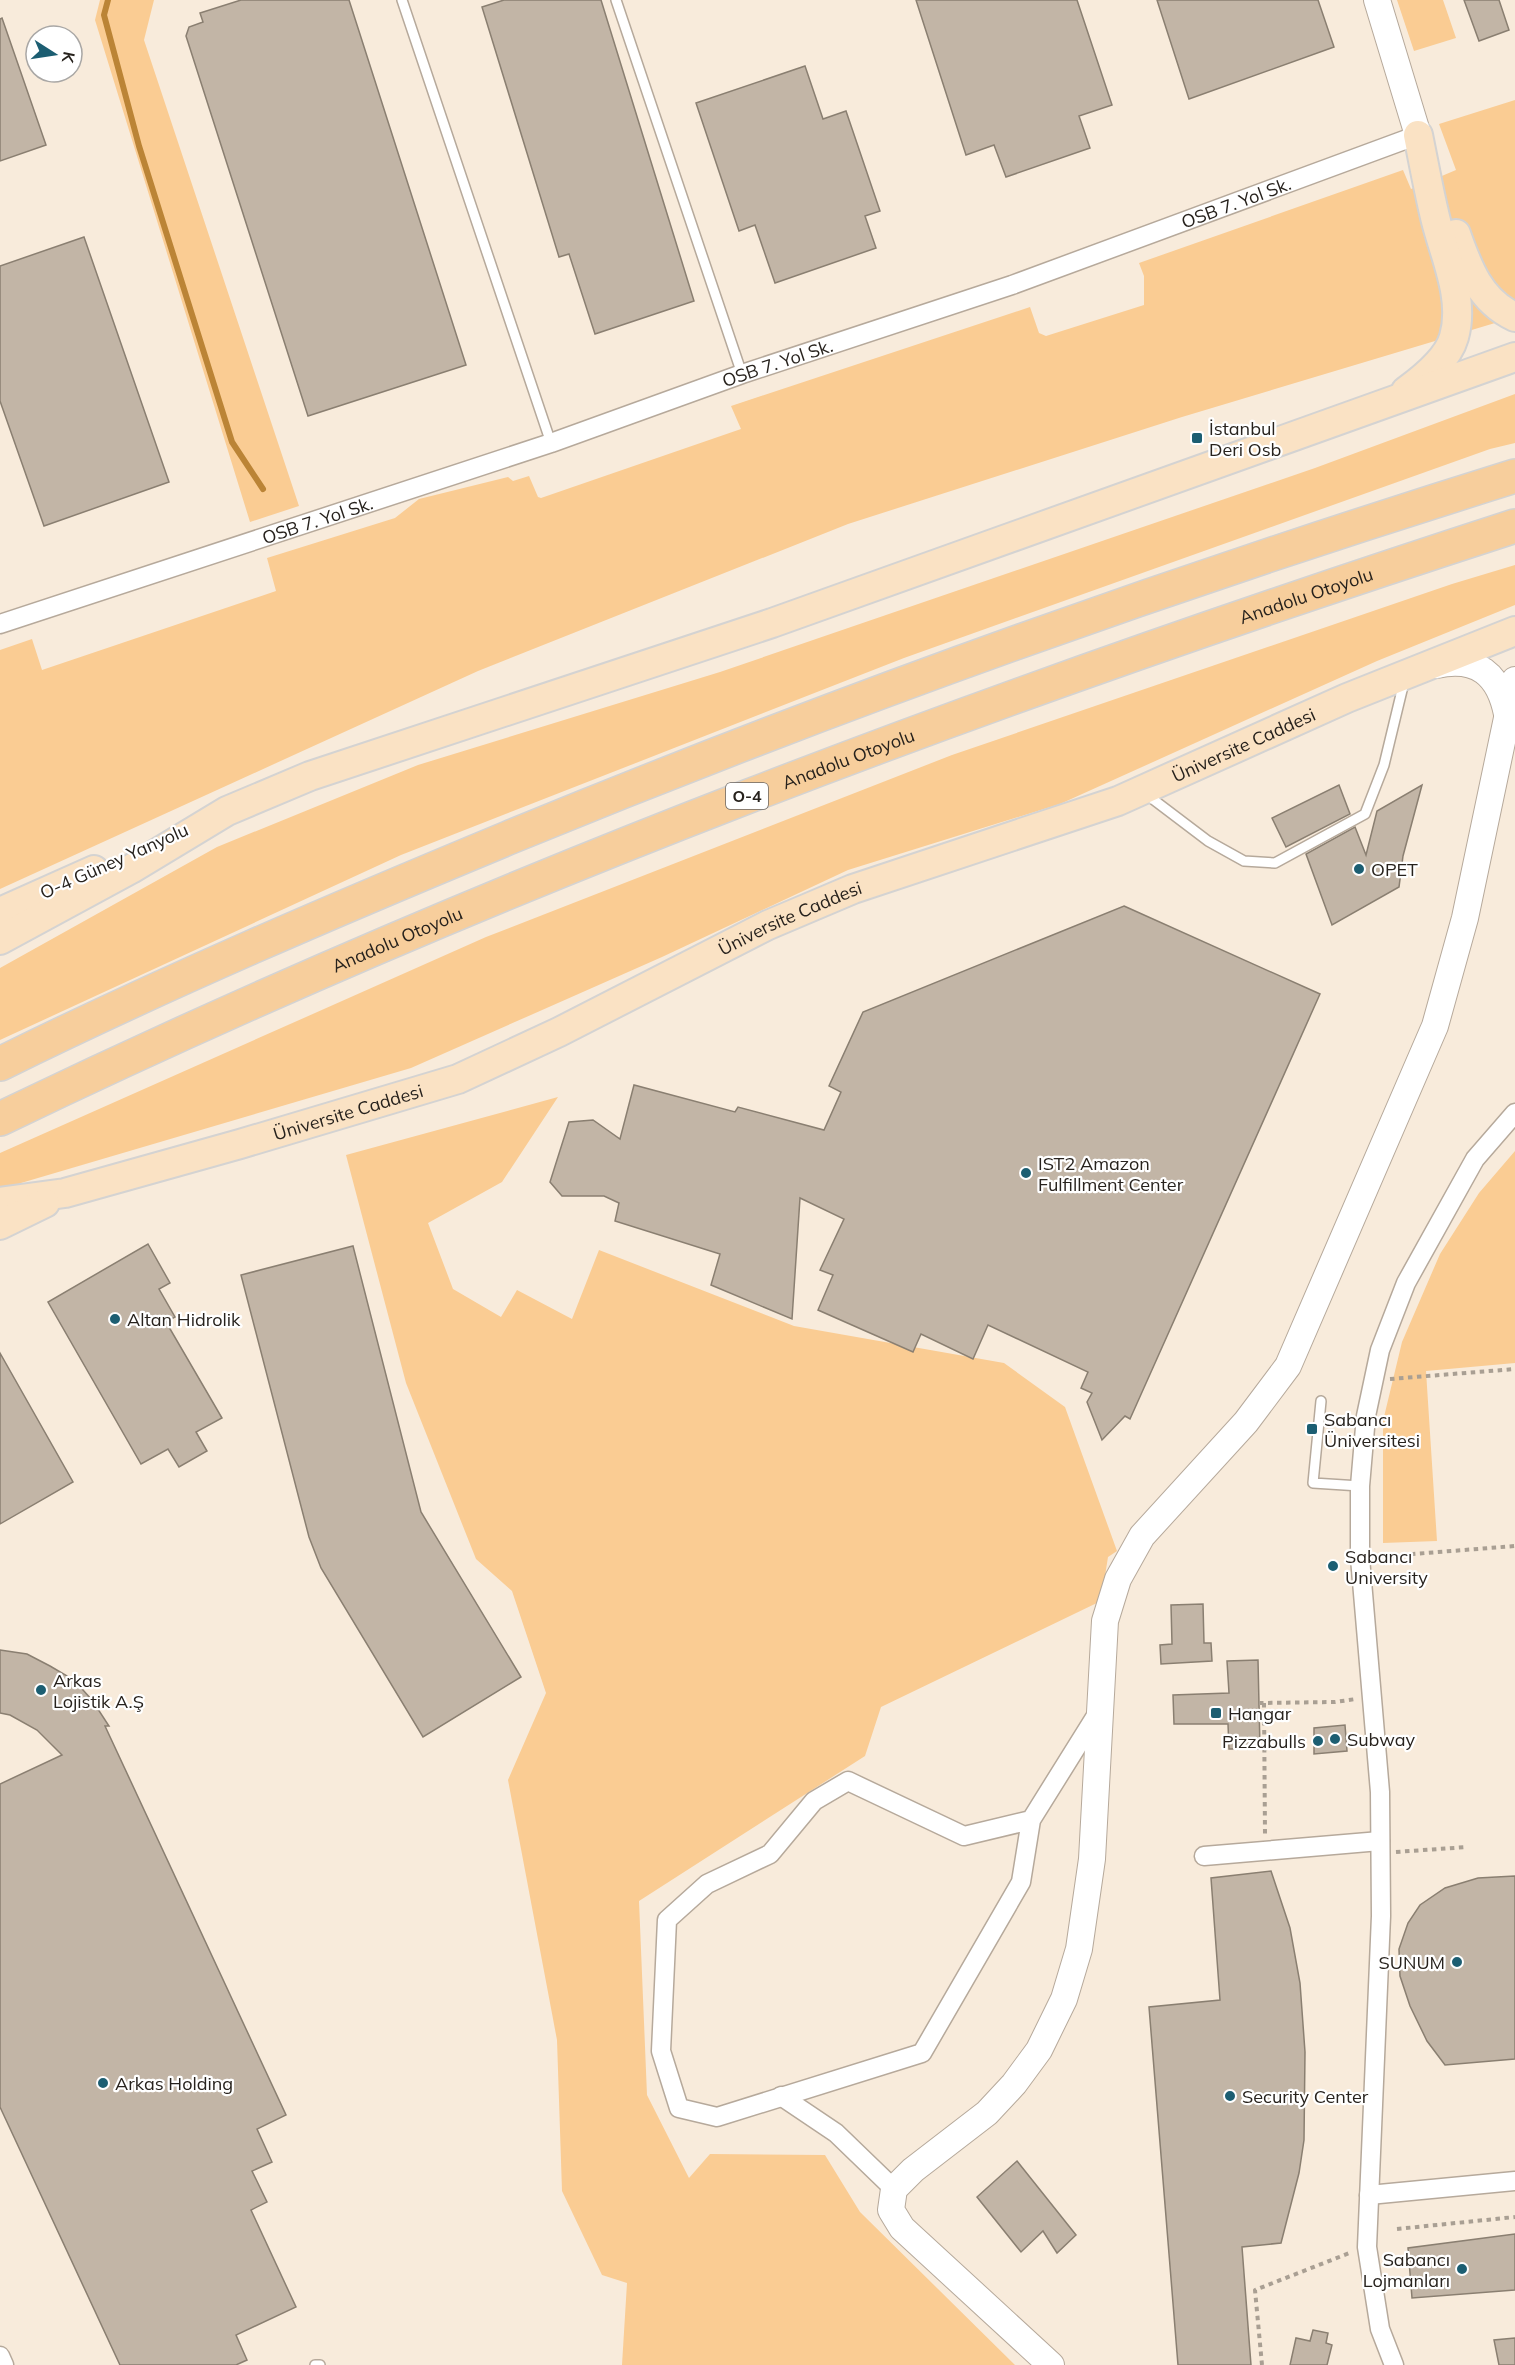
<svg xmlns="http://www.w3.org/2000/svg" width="1515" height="2365" viewBox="0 0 1515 2365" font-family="Mulish,sans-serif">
  <rect width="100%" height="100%" fill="#f8ebdb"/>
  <!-- green -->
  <g fill="#facc93">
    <polygon points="100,0 154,0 144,40 299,506 250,522 95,20"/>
    <polygon points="1397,0 1443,0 1456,38 1414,51"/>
    <polygon points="1515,100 1515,317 1182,417 848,524 478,671 0,889 0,650 32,639 42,670 276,591 267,558 395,518 419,499 508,477 513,481 529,476 538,497 541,498 741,429 731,406 1030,307 1039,333 1046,336 1144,305 1144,276 1139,263 1403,170 1411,189 1456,170 1439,124"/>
    <polygon points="1515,394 1515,443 1490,449 904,658 401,855 0,1040 0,968 217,847 418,765 720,672 1315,468"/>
    <polygon points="1515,565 1515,605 1377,661 1060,804 848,870 662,957 411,1068 21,1183 0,1193 0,1153 486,937 952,755 1452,584"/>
    <polygon points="558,1097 502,1182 428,1223 453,1289 501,1317 517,1290 572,1319 599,1250 794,1326 1004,1363 1065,1407 1117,1551 1108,1557 1101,1601 881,1707 865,1756 639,1901 647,2095 689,2178 710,2154 825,2155 860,2212 1015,2365 622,2365 627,2283 602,2275 562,2191 557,2040 508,1780 546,1693 512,1591 476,1559 406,1383 346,1155"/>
    <polygon points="1515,1151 1515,1363 1426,1371 1437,1541 1383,1543 1383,1421 1402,1342 1440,1254 1479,1193"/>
  </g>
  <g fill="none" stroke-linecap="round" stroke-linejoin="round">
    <!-- stream -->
    <polyline stroke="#bb8436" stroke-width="6" points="108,0 104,15 139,146 232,442 263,489"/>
  </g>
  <!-- building -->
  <g fill="#c2b5a6" stroke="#8a7f71" stroke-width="1.5">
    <polygon points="241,0 349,0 466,365 308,416 186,36 189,27 203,22 200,13"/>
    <polygon points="504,0 601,0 694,301 595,334 569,254 559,257 482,7"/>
    <polygon points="916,0 1077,0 1112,105 1079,116 1090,148 1006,177 994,145 966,155"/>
    <polygon points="1157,0 1318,0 1334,47 1189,99"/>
    <polygon points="1464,0 1499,0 1509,30 1479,41"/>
    <polygon points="2,18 46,145 0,161 0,19"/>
    <polygon points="805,66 823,119 846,111 880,211 865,216 876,248 775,283 755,225 739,231 696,103"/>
    <polygon points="84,237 169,482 44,526 0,401 0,266"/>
    <polygon points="1339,785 1350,814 1286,847 1272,818"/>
    <polygon points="1422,785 1403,856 1399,887 1332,925 1306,854 1355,827 1366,855 1377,811"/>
    <polygon points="1124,906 1320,994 1130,1419 1125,1416 1102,1440 1087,1402 1092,1393 1081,1388 1088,1372 988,1325 973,1359 921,1334 913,1352 818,1310 833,1275 820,1270 844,1219 800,1198 792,1319 711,1285 720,1254 615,1221 619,1203 604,1196 562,1196 550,1182 569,1122 593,1120 620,1139 634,1085 735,1112 738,1107 824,1130 841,1092 829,1086 863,1012"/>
    <polygon points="148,1244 170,1283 159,1289 175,1317 166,1322 222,1418 196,1432 207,1451 179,1467 168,1449 141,1464 48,1302"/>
    <polygon points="353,1246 421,1512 521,1677 423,1737 321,1568 309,1537 241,1275"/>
    <polygon points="0,1353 73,1482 0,1524"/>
    <polygon points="1203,1604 1204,1643 1211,1643 1212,1661 1161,1664 1160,1645 1172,1644 1171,1605"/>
    <polygon points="0,1650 27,1654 50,1666 74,1680 92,1700 109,1726 105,1726 286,2115 257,2129 272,2162 252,2171 267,2202 251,2210 296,2307 236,2335 247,2360 236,2365 120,2365 0,2107 0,1784 62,1755 37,1730 10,1715 0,1713"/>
    <polygon points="1258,1660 1260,1749 1229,1749 1228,1724 1174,1724 1173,1695 1229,1693 1227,1661"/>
    <polygon points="1345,1725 1347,1751 1314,1754 1314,1728"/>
    <polygon points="1271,1871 1290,1928 1300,1983 1305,2052 1304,2140 1299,2173 1281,2243 1242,2247 1251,2365 1178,2365 1149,2007 1220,2000 1211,1878"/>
    <polygon points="1515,1876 1515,2059 1445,2065 1427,2041 1410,2006 1400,1976 1399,1949 1408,1923 1420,1905 1445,1888 1478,1878"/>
    <polygon points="1017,2161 1076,2235 1057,2253 1043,2231 1021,2252 977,2197"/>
    <polygon points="1515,2234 1515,2290 1412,2298 1408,2248"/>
    <polygon points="1313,2330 1328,2333 1326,2343 1332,2345 1327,2365 1290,2365 1296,2338 1310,2341"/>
    <polygon points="1515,2338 1515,2365 1499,2365 1494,2340"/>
  </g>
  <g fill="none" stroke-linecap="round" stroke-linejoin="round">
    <defs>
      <g id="lane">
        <polyline points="402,0 551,443"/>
        <polyline points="616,0 742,374"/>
        <polyline points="1146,794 1208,841 1244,861 1275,863 1365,814 1384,765 1404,682"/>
        <polyline points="1321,1401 1313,1483 1360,1486"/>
        <polyline points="315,2365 320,2365"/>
      </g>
      <g id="street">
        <path id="s1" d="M0,624L551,443L742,374L1012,285L1418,135"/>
        <polyline points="1031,1820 964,1836 848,1781 814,1801 770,1854 707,1884 667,1920 661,2051 679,2108 717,2117 922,2053 1021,1882 1031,1820 1099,1711"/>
        <polyline points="1204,1856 1380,1841"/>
        <polyline points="781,2096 836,2133 894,2189"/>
        <polyline points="1369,2195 1515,2181"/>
        <polyline points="0,2356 4,2365"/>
        <polyline points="1394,2365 1380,2329 1367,2247 1381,1916 1380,1792 1360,1558 1360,1486 1366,1416 1380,1350 1406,1283 1475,1159 1515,1113"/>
      </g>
      <g id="secondary">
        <polyline points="1377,0 1418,135"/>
        <path d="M1436,665C1477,656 1499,674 1507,714"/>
        <polyline points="1051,2365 902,2228 891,2210 894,2189 913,2170 987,2113 1014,2084 1039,2050 1064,1999 1079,1949 1092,1859 1105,1621 1118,1579 1142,1536 1246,1422 1288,1366 1435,1026 1465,918 1515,680"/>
      </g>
      <g id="primary">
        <path d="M1456,234C1468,268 1480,301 1515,317"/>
        <path d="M1406,391C1424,378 1448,359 1454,337C1465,299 1445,257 1436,221C1429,193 1424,164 1418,135"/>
        <polyline points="0,912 94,870"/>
        <polyline points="0,940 131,869 227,811 310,776 772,623 1515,357"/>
        <path id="s2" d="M0,1202L65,1193L240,1144L458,1079L559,1032L768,925L853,889L1118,801L1347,698L1515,631"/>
        <polyline points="0,1225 45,1203"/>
      </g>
      <g id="highway">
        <path d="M0,1064C166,982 337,909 508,838C838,702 1174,582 1515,476"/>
        <path id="s3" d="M0,1119C489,883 999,693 1515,526"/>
      </g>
    </defs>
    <!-- lane casing -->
    <use href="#lane" stroke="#b6a99b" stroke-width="12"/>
    <!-- street casing -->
    <use href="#street" stroke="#b6a99b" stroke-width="21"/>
    <!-- secondary casing -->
    <use href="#secondary" stroke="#b6a99b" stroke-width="28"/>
    <!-- primary casing -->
    <use href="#primary" stroke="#d4d3d2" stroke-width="32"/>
    <!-- highway casing -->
    <use href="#highway" stroke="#d4d3d2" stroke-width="36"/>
    <!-- path -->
    <g stroke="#a99f93" stroke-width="4" stroke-dasharray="4.5 4.5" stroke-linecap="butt">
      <polyline points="1390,1379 1515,1369"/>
      <polyline points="1375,1557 1515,1546"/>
      <polyline points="1259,1703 1335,1702 1356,1699"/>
      <polyline points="1264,1703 1265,1834"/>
      <polyline points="1396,1852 1467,1847"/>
      <polyline points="1397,2229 1515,2217"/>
      <polyline points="1262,2365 1255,2290 1352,2252"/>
    </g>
    <!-- lane -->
    <use href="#lane" stroke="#fff" stroke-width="9"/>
    <!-- street -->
    <use href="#street" stroke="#fff" stroke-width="18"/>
    <!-- secondary -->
    <use href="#secondary" stroke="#fff" stroke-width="26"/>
    <!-- primary -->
    <use href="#primary" stroke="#fae2c4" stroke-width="28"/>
    <!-- highway -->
    <use href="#highway" stroke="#f7ce9c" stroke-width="33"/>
  </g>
  <!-- markers -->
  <g fill="#1c5e72" stroke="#fff" stroke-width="2">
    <rect x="1191" y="432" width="12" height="12" rx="3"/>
    <circle cx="1359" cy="869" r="6"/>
    <circle cx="1026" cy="1173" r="6"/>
    <circle cx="115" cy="1319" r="6"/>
    <rect x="1306" y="1423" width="12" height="12" rx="3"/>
    <circle cx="1333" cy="1566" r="6"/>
    <circle cx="41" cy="1690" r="6"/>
    <rect x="1210" y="1707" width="12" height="12" rx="3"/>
    <circle cx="1335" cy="1739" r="6"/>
    <circle cx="1318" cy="1741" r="6"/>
    <circle cx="1457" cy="1962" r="6"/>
    <circle cx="103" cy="2083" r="6"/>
    <circle cx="1230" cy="2096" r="6"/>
    <circle cx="1462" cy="2269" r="6"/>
  </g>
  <g text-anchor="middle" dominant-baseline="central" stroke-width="4.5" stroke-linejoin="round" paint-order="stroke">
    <!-- shield labels -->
    <rect fill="#fff" stroke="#686461" stroke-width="1.5" x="726" y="783" width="42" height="26" rx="4.5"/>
    <g font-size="16" font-weight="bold" fill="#27221d">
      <text x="747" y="796">O-4</text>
    </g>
    <!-- street labels -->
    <g font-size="18" fill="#27221d" stroke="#fff">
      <text stroke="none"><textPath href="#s1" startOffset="1306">OSB 7. Yol Sk.</textPath></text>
      <text stroke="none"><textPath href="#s1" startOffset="820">OSB 7. Yol Sk.</textPath></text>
      <text stroke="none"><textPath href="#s1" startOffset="334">OSB 7. Yol Sk.</textPath></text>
      <text stroke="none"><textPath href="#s3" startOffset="1408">Anadolu Otoyolu</textPath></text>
      <text stroke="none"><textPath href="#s2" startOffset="1330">Üniversite Caddesi</textPath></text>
      <text stroke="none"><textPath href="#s3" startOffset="922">Anadolu Otoyolu</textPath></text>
      <text transform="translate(114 861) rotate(-24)">O-4 Güney Yanyolu</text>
      <text stroke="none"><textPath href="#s2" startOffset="844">Üniversite Caddesi</textPath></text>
      <text stroke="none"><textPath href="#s3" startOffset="436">Anadolu Otoyolu</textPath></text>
      <text stroke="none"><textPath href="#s2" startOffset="360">Üniversite Caddesi</textPath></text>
    </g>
    <!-- poi labels -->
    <g font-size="18" fill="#27221d" stroke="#fff" text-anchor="start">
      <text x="1209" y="428">İstanbul<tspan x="1209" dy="21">Deri Osb</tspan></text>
      <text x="1371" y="869">OPET</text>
      <text x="1038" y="1163">IST2 Amazon<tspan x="1038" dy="21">Fulfillment Center</tspan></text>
      <text x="127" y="1319">Altan Hidrolik</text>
      <text x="1324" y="1419">Sabancı<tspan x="1324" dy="21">Üniversitesi</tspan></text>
      <text x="1345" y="1556">Sabancı<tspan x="1345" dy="21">University</tspan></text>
      <text x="53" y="1680">Arkas<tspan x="53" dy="21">Lojistik A.Ş</tspan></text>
      <text x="1228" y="1713">Hangar</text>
      <text x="1347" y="1739">Subway</text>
      <text x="1306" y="1741" text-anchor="end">Pizzabulls</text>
      <text x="1445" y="1962" text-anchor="end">SUNUM</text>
      <text x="115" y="2083">Arkas Holding</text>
      <text x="1242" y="2096">Security Center</text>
      <text x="1450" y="2259" text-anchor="end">Sabancı<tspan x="1450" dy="21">Lojmanları</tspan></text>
    </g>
  </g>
  <!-- north arrow -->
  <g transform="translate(54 54) rotate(102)"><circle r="28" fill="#ffffff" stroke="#a9a7a5" stroke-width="1.5"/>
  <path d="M0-4.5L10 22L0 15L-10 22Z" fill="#1c5e72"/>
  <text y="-9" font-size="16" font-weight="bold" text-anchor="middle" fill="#27221d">K</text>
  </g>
</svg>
